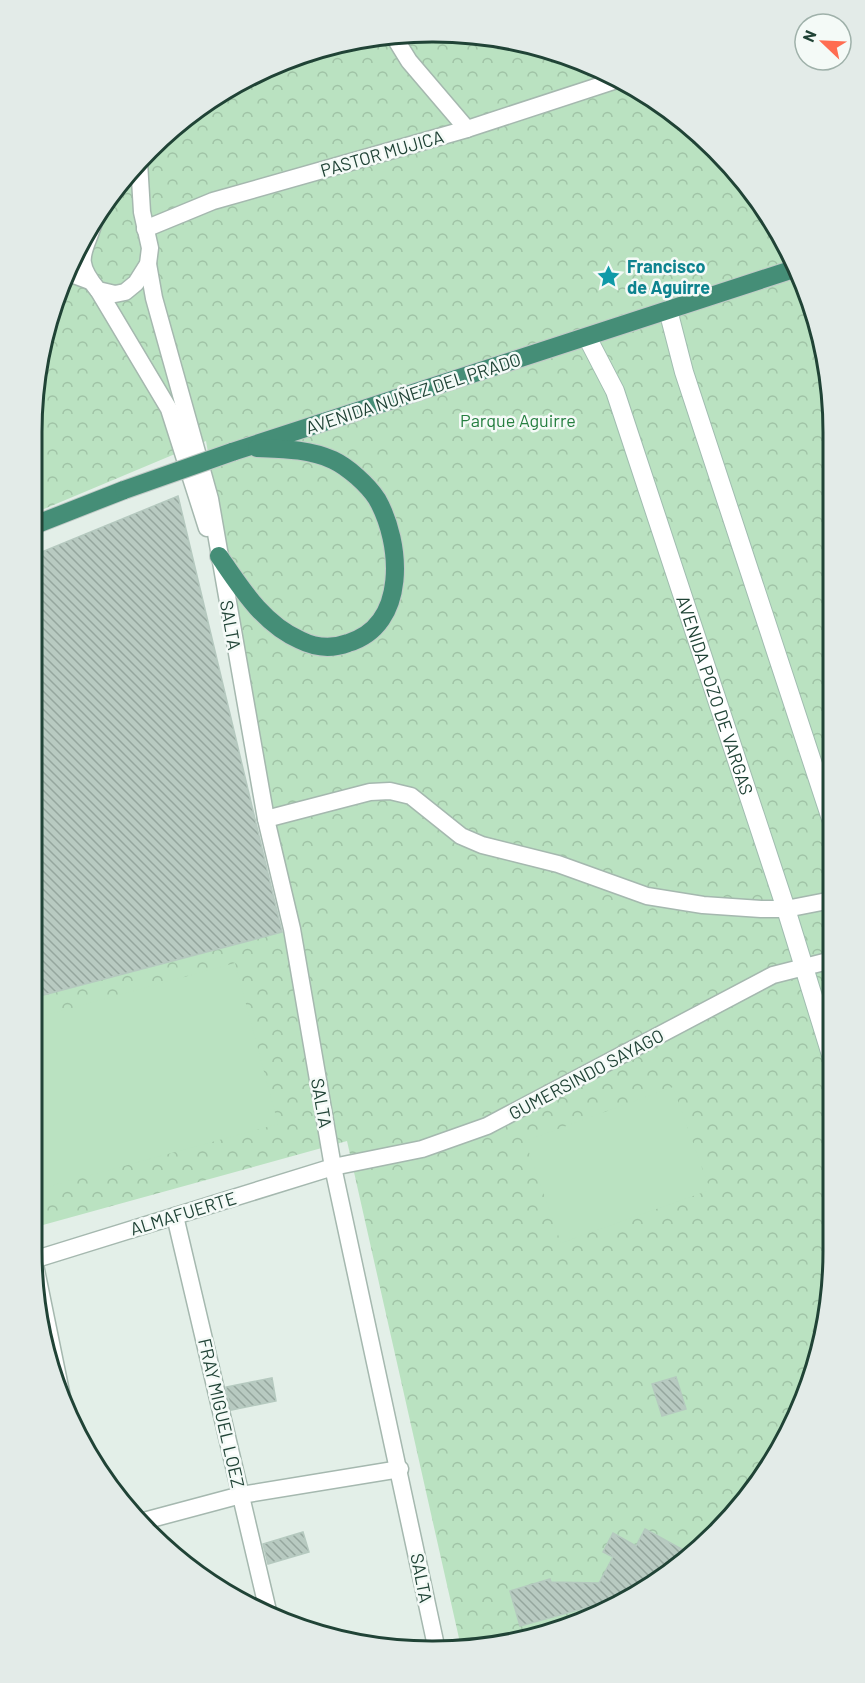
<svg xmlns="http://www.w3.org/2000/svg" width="865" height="1683" viewBox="0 0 865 1683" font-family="Barlow,sans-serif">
  <defs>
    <pattern id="park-crowns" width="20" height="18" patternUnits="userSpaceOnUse" patternTransform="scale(1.5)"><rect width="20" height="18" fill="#bae2c1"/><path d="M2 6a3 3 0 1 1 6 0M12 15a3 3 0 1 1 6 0" fill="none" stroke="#a0c3a6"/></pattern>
    <pattern id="building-back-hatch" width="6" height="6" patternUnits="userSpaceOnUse" patternTransform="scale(1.5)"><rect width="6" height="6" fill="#b8cac1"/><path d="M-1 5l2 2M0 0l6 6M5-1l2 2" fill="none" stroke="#95a69e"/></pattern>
  </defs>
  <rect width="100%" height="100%" fill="#e3efe8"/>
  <!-- park -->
  <path fill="url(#park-crowns)" d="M458,32L536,45L610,73L677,115L751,189L803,279L830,380L833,1276L820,1354L792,1428L716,1534L610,1610L485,1648L461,1647L347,1141L32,1228V998L292,929L206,441L32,514C32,452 29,388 45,329C85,188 199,77 341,44C354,41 368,36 381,35C407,32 433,33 458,32Z"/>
  <!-- garden -->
  <g fill="#bae2c1">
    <polygon points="235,963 278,1124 43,1188 32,1145 32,1019"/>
    <polygon points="673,1087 710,1190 561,1243 525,1141"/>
  </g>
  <!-- building -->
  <g fill="url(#building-back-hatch)" stroke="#b5c9bf" stroke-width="1.5">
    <polygon points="178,496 282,932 32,998 32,556"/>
    <polygon points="676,1377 686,1409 662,1416 652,1384"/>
    <polygon points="272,1378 276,1401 231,1410 226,1387"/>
    <polygon points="645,1529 689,1553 610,1610 603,1612 592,1606 520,1626 510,1591 550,1579 551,1582 599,1583 613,1557 603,1552 613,1533 636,1546"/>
    <polygon points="303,1532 309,1552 268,1564 263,1544"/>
  </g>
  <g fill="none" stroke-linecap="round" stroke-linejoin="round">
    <defs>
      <g id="minor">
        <polyline points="393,35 409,61 467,129"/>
        <path d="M95,219C86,252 71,258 98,290L115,294L125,292L136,283L148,264L150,248L142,212L139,162"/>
        <polyline points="145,229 213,201 467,129 620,79"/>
        <polyline points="148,264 154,298 210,499 266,819 292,929 333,1167 436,1646"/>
        <polyline points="66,272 90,281"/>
        <polyline points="98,290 169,409 207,528"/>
        <polyline points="266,819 370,792 390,791 411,796 461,836 482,845 558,864 647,896 703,905 761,909 786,909 832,900"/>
        <polyline points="175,1216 268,1611"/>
        <polyline points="33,1260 333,1167 422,1149 487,1126 773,975 832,960"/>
        <polyline points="34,1260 62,1397"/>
        <polyline points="140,1522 241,1495 400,1469"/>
      </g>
      <g id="secondary">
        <polyline points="668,310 684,372 831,819"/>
        <path id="s1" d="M587,337L615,391L786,909L832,1058"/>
      </g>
      <g id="trunk">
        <polyline points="232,452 797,268"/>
        <polyline points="32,526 124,490"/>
        <path d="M219,556C241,588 263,624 300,640C316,648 332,649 348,643C408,625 402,543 377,499C368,485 348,467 333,460C309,449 282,449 257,448"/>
      </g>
    </defs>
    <!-- minor casing -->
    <use href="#minor" stroke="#a5b8af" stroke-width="19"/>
    <!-- secondary casing -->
    <use href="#secondary" stroke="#a0bcb0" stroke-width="20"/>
    <!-- trunk casing -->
    <use href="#trunk" stroke="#c1cac7" stroke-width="20"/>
    <!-- minor -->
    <use href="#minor" stroke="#fff" stroke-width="16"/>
    <!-- secondary -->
    <use href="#secondary" stroke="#fff" stroke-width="18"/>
    <!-- trunk -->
    <use href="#trunk" stroke="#458e77" stroke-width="18"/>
    <defs>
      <polyline id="trunk-bridge" points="124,490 232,452"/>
    </defs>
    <!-- trunk-bridge casing -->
    <use href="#trunk-bridge" stroke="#c1cac7" stroke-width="20" stroke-linecap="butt"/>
    <!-- trunk-bridge -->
    <use href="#trunk-bridge" stroke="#458e77" stroke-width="18"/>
  </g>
  <!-- icons -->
  <defs>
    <symbol id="sight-bare" viewBox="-9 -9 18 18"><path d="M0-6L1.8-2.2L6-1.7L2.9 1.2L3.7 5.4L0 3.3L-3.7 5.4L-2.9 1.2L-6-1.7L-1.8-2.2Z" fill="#0f9aa8" stroke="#f4faf7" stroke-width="2.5" paint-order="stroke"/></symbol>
  </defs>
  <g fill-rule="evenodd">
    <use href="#sight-bare" x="592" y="260" width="33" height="33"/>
  </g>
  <g text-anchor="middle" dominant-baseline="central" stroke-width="5" stroke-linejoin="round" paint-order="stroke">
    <!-- street labels -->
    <g font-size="18" fill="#204336" stroke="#f4faf7">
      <text transform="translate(382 153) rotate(-16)">PASTOR MUJICA</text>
      <text transform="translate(413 393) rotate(-18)">AVENIDA NUÑEZ DEL PRADO</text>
      <text transform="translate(231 625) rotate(80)">SALTA</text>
      <text stroke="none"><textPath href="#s1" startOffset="381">AVENIDA POZO DE VARGAS</textPath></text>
      <text transform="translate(586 1074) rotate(-28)">GUMERSINDO SAYAGO</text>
      <text transform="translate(322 1103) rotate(80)">SALTA</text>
      <text transform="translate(183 1213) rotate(-17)">ALMAFUERTE</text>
      <text transform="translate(222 1413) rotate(77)">FRAY MIGUEL LOEZ</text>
      <text transform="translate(422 1578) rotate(79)">SALTA</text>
    </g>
    <!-- culture labels -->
    <g font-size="18" font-weight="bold" fill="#0d838f" stroke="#f4faf7" text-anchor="start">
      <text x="627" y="266">Francisco<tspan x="627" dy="21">de Aguirre</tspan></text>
    </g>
    <!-- park labels -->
    <g font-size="18" fill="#257f40" stroke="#f4faf7">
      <text x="518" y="420">Parque Aguirre</text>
    </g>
  </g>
  <!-- crop -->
  <path d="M0 0H865V1683H0ZM432 42H433A390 390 0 0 1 823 432V1251A390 390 0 0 1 433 1641H432A390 390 0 0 1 42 1251V432A390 390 0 0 1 432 42Z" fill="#e3ebe8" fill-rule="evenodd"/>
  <path fill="none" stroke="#204336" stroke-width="3" d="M432 42H433A390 390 0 0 1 823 432V1251A390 390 0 0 1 433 1641H432A390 390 0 0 1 42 1251V432A390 390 0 0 1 432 42Z"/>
  <!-- north arrow -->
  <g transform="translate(823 42) rotate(293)"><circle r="28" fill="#f4faf7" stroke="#9fb1aa" stroke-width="1.5"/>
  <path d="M0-4.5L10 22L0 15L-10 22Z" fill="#ff6c51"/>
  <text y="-9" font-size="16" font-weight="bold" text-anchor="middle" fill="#204336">N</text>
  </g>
</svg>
